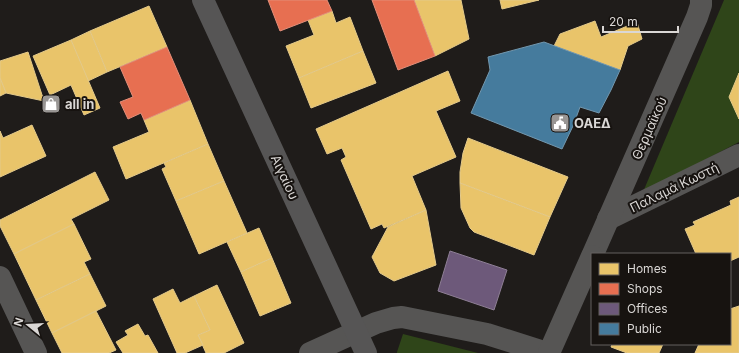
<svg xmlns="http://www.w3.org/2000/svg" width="739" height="353" viewBox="0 0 739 353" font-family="Inter,sans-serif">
  <rect width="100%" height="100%" fill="#1f1c1a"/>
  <!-- green -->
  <g fill="#2f4519">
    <polygon points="724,0 739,0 739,142 643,192"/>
    <polygon points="403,334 478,353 397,353 397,352"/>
  </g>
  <!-- homes -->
  <g fill="#e9c46a" stroke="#e4ca8a">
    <polygon points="414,0 461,0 469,39 435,56"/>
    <polygon points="500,0 539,0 502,9"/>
    <polygon points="149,6 167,47 107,72 90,31"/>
    <polygon points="332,11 336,23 350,17 363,51 299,78 286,46 314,35 308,20"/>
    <polygon points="595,21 601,37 637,22 642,39 628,46 620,70 554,46 560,34"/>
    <polygon points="90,31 107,72 88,81 71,40"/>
    <polygon points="71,40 100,108 84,115 71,85 50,95 33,56"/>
    <polygon points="363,51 376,83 311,108 299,78"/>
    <polygon points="28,52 44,101 6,93 0,78 0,61"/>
    <polygon points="448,71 460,101 436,111 456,157 412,176 426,210 384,228 382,224 371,229 341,160 346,157 342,148 327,154 316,129"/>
    <polygon points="739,73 739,119 729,97"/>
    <polygon points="0,78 6,93 0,96"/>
    <polygon points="190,100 208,144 126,179 113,147 149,132 144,120"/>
    <polygon points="32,125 46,156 0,177 0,131 3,138"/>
    <polygon points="468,138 568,177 550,217 460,183 460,172 463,153"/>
    <polygon points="208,144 224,181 176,201 162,169 166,167 164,163"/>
    <polygon points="95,172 109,200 71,219 74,224 14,254 0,226 0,220"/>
    <polygon points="224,181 247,233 199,254 176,201"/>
    <polygon points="460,183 550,217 534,255 474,232 470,228 461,208"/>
    <polygon points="739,197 739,257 730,261 730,254 696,254 685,229 695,225 693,222 731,205 730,201"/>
    <polygon points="426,210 436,265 394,281 380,273 372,257 388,227"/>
    <polygon points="74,224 91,259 84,262 90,274 36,300 14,254"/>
    <polygon points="259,228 272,258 241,272 227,242"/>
    <polygon points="272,258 291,303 260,316 241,272"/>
    <polygon points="90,274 106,306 52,333 36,300"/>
    <polygon points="217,285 244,343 224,353 206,353 198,335 210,330 194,296"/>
    <polygon points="173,289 180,303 194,296 210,330 198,335 203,345 185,353 177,353 153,299"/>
    <polygon points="739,306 739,353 695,353 699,344 730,344 730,309"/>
    <polygon points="96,311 116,350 109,353 62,353 52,333"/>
    <polygon points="138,324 145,336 148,335 158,353 123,353 116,342 128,335 125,331"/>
    <polygon points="612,344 663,344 659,353 627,353 611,347"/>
  </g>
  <!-- shops -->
  <g fill="#e76f51" stroke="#e38e79">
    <polygon points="268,0 327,0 332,11 280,31"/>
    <polygon points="372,0 414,0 435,56 398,70"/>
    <polygon points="167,47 190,100 144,120 141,113 128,119 120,102 133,97 120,67"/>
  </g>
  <!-- offices -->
  <polygon fill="#6d597a" stroke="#8e7f95" points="450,251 507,270 494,310 438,291"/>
  <!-- public -->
  <polygon fill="#457b9d" stroke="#7297ae" points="544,42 620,70 611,90 599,113 580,107 573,126 562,149 471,113 490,70 488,57"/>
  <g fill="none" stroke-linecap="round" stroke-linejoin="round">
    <!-- minor -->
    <g stroke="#565554" stroke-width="22">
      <polyline points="608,219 739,155"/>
      <polyline points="593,254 697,17 701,5 701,0"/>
      <polyline points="0,277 36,353"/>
      <polyline points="310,353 376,323 393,318 402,317 487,334 547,353"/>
      <polyline points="549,353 592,256"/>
    </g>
    <!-- major -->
    <polyline stroke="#565555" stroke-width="22" points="203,0 366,353"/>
  </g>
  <!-- icons -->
  <defs>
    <symbol id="shop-square" viewBox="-11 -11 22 22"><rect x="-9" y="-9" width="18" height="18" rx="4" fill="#999694" stroke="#171310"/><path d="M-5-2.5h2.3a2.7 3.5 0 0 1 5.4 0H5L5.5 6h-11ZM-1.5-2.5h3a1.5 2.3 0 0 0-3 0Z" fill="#fff"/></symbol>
    <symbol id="civic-square" viewBox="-11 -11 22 22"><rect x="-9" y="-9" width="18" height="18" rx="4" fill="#999694" stroke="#171310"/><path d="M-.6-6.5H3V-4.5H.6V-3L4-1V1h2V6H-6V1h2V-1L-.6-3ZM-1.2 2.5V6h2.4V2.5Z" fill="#fff"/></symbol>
  </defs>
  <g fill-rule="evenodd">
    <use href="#shop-square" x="40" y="93" width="22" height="22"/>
    <use href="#civic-square" x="549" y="112" width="22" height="22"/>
  </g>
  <g text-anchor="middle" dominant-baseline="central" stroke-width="4" stroke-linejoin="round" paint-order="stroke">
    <!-- poi labels -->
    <g font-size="13" font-weight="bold" fill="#dad7d5" stroke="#171310" text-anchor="start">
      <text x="65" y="104">all in</text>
      <text x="574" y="123">ΟΑΕΔ</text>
    </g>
    <!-- street labels -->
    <g font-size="13" fill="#dad7d5" stroke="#171310">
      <text transform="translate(649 128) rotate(-66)">Θερμαϊκού</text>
      <text transform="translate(285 177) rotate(65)">Αιγαίου</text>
      <text transform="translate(674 187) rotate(-26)">Παλαμά Κωστή</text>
    </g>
  </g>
  <!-- legend -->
  <rect x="591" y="253" width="140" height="92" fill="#171310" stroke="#65615f"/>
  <rect x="599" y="263" width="20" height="12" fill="#e9c46a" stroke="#65615f"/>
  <text x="627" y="273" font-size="12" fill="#dad7d5">Homes</text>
  <rect x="599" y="283" width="20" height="12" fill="#e76f51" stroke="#65615f"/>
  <text x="627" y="293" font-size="12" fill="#dad7d5">Shops</text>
  <rect x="599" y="303" width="20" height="12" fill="#6d597a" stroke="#65615f"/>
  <text x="627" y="313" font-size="12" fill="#dad7d5">Offices</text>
  <rect x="599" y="323" width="20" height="12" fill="#457b9d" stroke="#65615f"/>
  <text x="627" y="333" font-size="12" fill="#dad7d5">Public</text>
  <!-- north arrow -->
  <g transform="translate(28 325) rotate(288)" stroke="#171310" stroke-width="3" paint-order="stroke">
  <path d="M0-3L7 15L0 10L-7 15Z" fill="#dad7d5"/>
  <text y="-6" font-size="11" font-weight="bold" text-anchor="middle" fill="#dad7d5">N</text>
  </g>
  <!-- scale -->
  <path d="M603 26v6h75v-6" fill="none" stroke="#dad7d5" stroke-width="2"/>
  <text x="609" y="26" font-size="12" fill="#dad7d5" stroke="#171310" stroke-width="3" paint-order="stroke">20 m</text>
</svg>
